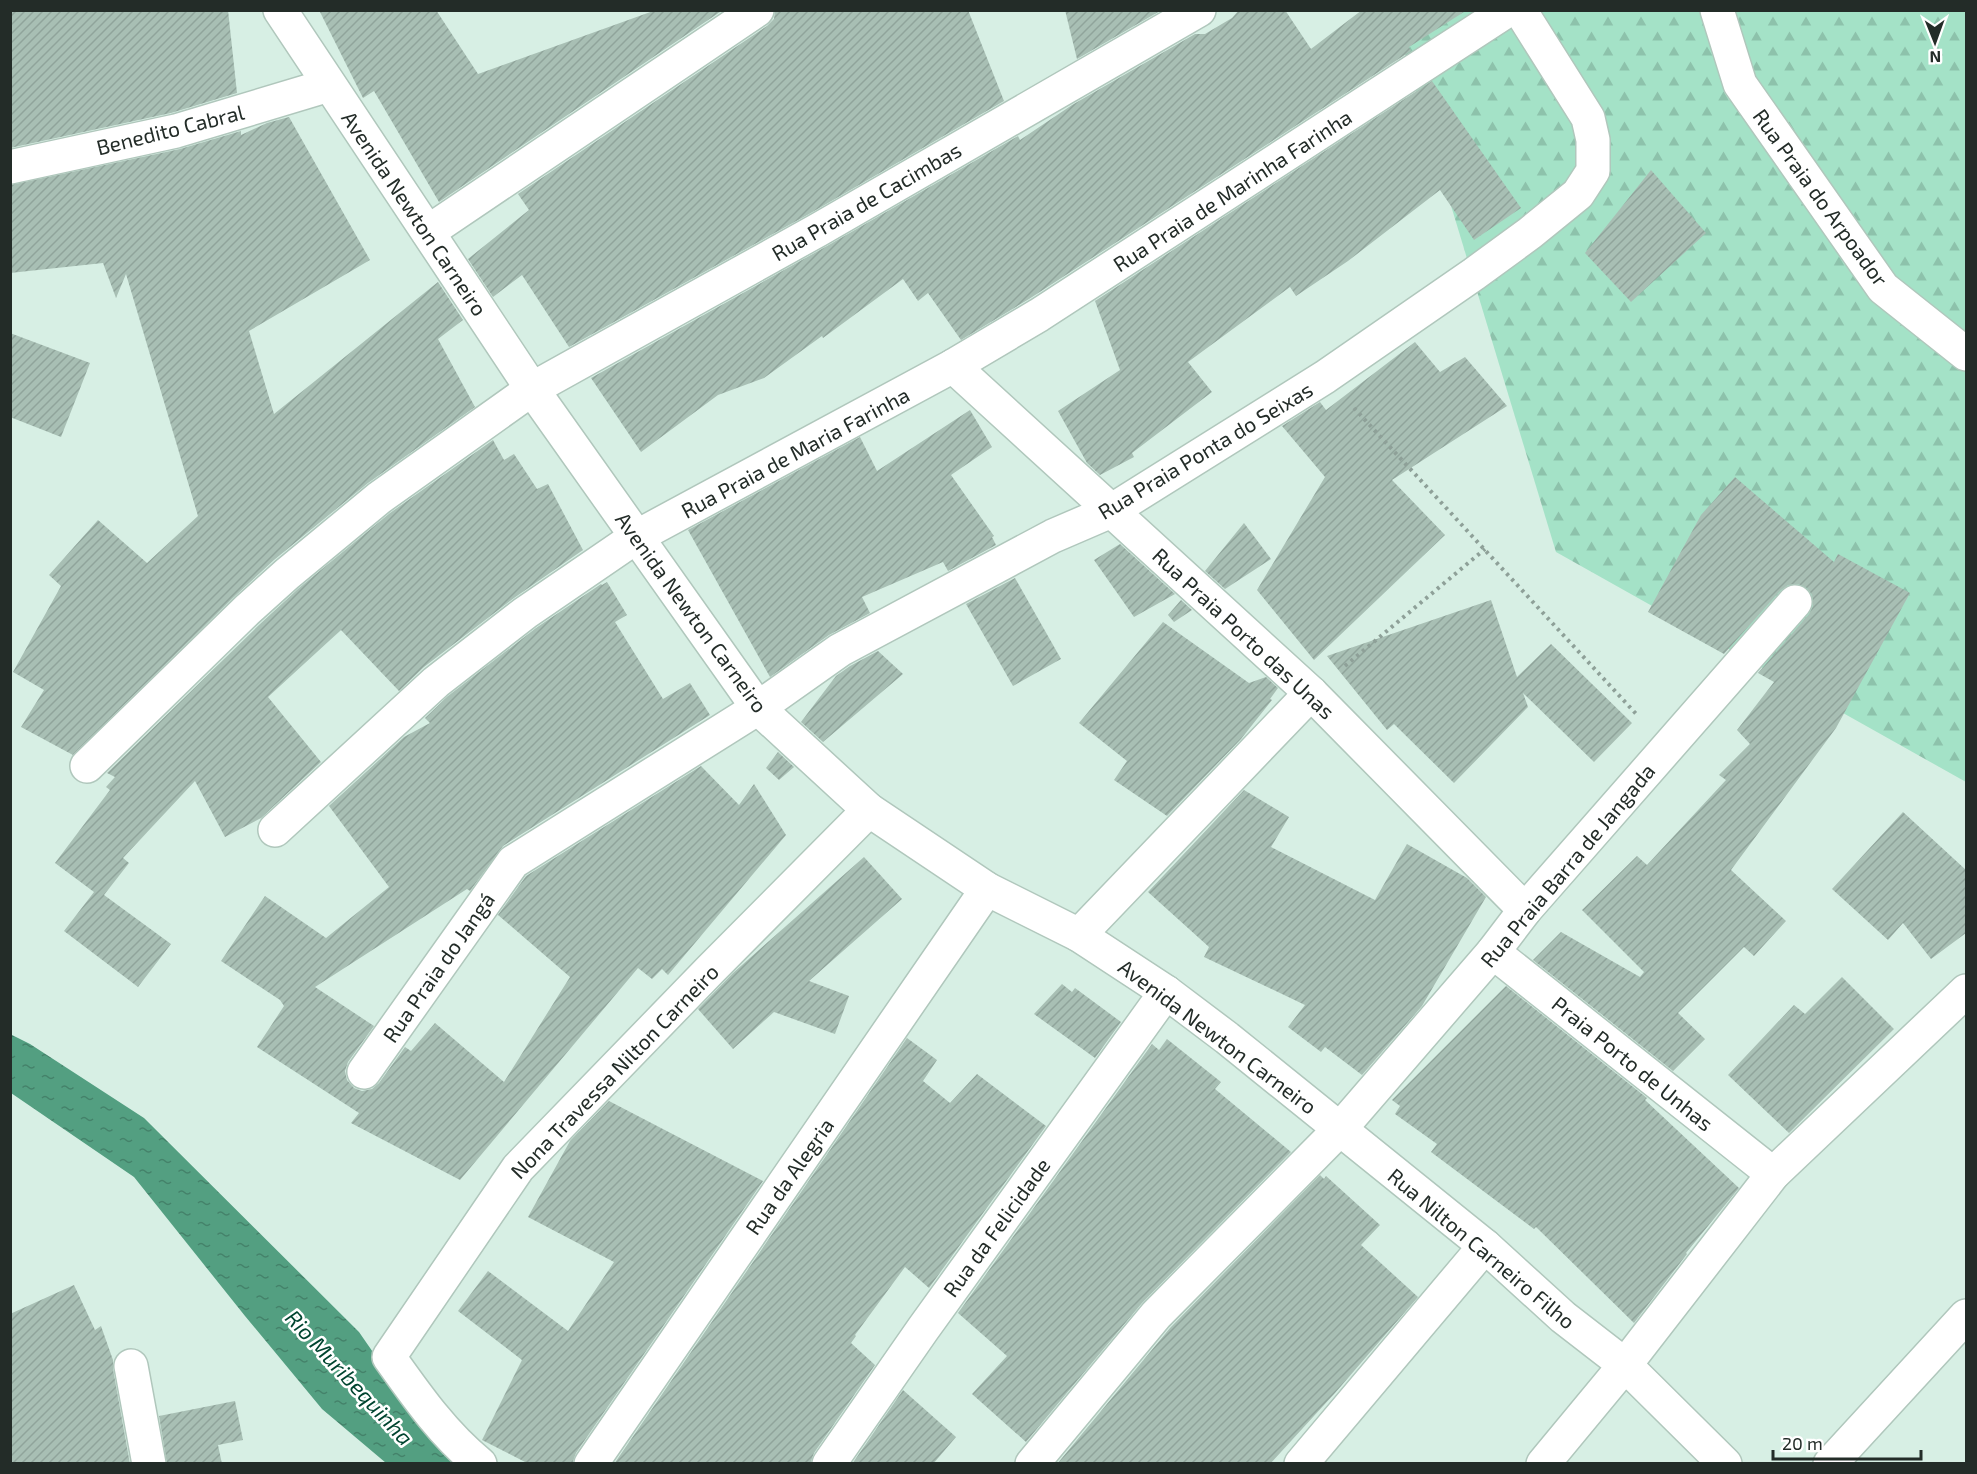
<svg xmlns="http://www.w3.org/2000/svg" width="1977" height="1474" viewBox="0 0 1977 1474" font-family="'Exo 2',sans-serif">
  <defs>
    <pattern id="forest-firs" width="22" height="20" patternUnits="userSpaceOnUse" patternTransform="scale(1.5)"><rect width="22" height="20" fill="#a4e2c7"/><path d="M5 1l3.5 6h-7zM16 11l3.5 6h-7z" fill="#8dc2ab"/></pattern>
    <pattern id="water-ripples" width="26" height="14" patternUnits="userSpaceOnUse" patternTransform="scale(1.5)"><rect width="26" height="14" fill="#539f81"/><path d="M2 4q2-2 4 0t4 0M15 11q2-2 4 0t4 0" fill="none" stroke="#44826a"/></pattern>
    <pattern id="building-hatch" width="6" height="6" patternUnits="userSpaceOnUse" patternTransform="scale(1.5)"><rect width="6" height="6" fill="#a8bfb4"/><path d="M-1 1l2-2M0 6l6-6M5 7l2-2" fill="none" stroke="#90a49b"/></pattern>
  </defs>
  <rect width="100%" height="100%" fill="#d7efe4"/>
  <!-- forest -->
  <polygon fill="url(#forest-firs)" points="1392,11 1966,11 1966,782 1556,552"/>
  <!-- water -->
  <polygon fill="url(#water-ripples)" points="10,1034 30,1044 144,1118 359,1332 413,1410 471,1463 386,1463 322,1409 245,1316 134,1177 11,1093"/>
  <!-- building -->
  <g fill="url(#building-hatch)">
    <polygon points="10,10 228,10 237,93 171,113 10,148"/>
    <polygon points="319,10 436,10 478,74 656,10 723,10 439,202 374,91 363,98"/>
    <polygon points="775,10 968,10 1004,101 809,214 569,347 522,275 493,297 468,259 529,210 518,194 767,26 774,19"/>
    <polygon points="1065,10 1160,10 1160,11 1077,59"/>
    <polygon points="1239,10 1285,10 1311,49 1362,10 1467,10 1409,47 1411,51 1029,299 961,340 928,293 918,301 903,279 823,338 822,336 764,378 718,395 641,452 591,378 827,246 1018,136 1020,140 1072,105 1195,34 1205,34 1232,18"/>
    <polygon points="1432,81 1521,208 1474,240 1440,190 1348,261 1296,296 1290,287 1188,362 1212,392 1132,453 1134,457 1100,475 1087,463 1058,411 1120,370 1095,301"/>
    <polygon points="289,117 370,260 249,331 274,414 438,282 463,320 438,339 475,407 368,483 274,560 234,597 73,755 21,727 44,690 13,672 61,586 49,575 98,520 147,563 198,516 126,274 116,298 103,263 10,273 10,185 180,149 241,131 241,135 267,123"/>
    <polygon points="1651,170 1706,233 1631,302 1585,253"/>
    <polygon points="10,333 90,363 61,437 10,417"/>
    <polygon points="1415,342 1440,372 1465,357 1507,406 1392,480 1445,535 1314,660 1257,590 1325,477 1282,426 1320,402 1326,410"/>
    <polygon points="970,410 992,447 951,475 994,536 992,537 996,545 948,571 943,562 862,597 870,613 829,635 770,677 688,530 860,437 877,471"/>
    <polygon points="493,440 504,460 514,454 537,489 548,484 583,550 514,598 424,667 399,691 341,630 268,697 321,762 261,818 225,837 195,781 123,858 129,863 104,895 171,944 138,987 64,931 94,892 55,863 110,790 106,787 115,777 107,773 260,624 299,588 390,513"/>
    <polygon points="1735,477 1834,562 1838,554 1910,593 1836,728 1731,870 1786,921 1754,956 1744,947 1678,1013 1705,1039 1673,1071 1533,960 1561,932 1640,977 1644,972 1582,910 1637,856 1647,865 1726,780 1719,775 1750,744 1737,730 1774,682 1758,673 1809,614 1813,606 1812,595 1807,588 1798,584 1788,585 1781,590 1724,654 1648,612 1701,515"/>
    <polygon points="1244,523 1271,559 1225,589 1205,571"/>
    <polygon points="1120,544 1175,594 1134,617 1094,560"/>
    <polygon points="1015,578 1061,659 1013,686 966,604"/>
    <polygon points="607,582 627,615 615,622 663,699 690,683 710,715 503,846 470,891 467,889 315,987 374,1026 348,1062 345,1071 347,1080 354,1088 362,1091 372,1089 379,1083 405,1047 411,1051 435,1023 504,1082 570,977 498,915 526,876 701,766 739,805 754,784 786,835 668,975 662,969 652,979 638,968 460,1180 351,1123 359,1113 257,1047 284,1006 280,1000 221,961 265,896 326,938 389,887 329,806 404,737 430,723 425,718 448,696 536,628 601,584 602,585"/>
    <polygon points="1181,600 1192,610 1174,622 1168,615"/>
    <polygon points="1491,600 1517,677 1551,644 1632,723 1594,762 1523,693 1528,707 1454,783 1394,724 1387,730 1327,656"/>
    <polygon points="1163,622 1249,683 1266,677 1278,688 1270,699 1272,700 1241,739 1167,816 1114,780 1127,761 1079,723"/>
    <polygon points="878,651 903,674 823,742 801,722 836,676 850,666"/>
    <polygon points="778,752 794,767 779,780 766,768"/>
    <polygon points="1244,790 1289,817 1271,847 1375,900 1407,844 1467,878 1486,897 1422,1006 1362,1075 1325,1047 1321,1052 1288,1027 1305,1005 1204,957 1209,947 1148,892"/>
    <polygon points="1903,812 1966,870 1966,933 1931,959 1903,923 1888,940 1832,889"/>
    <polygon points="864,857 902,899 809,981 849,996 835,1034 774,1012 733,1049 698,1009 733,973"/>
    <polygon points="1842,977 1894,1029 1789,1133 1728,1075 1794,1005 1805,1014"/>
    <polygon points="1062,984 1072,992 1075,988 1121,1022 1095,1058 1034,1014"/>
    <polygon points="1506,986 1647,1098 1645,1100 1739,1188 1686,1253 1687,1254 1634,1323 1536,1227 1534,1229 1431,1152 1437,1144 1395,1114 1400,1106 1392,1100"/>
    <polygon points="907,1038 937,1060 923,1081 950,1103 977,1074 1046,1126 929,1288 905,1267 855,1335 856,1336 851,1343 875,1365 814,1453 810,1464 614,1464"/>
    <polygon points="1167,1039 1221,1082 1215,1089 1291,1152 1142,1303 1026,1442 972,1394 1007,1356 958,1313 1152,1044 1159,1050"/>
    <polygon points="609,1101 763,1181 576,1453 572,1464 529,1464 482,1440 522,1360 458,1311 488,1271 568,1331 614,1262 528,1217 570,1141"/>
    <polygon points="1320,1175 1324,1179 1326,1176 1380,1225 1361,1245 1418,1297 1335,1393 1270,1464 1057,1464 1170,1328"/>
    <polygon points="74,1285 95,1330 101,1326 113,1360 113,1369 130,1464 10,1464 10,1314"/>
    <polygon points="903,1390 956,1437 933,1464 852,1464"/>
    <polygon points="235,1401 243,1440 218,1445 222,1464 167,1464 159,1416"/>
  </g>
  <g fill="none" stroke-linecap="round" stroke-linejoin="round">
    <defs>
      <g id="minor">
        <polyline points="280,10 532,389 758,708 869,810 987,889 1079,935 1166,992 1227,1038 1485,1246 1563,1317 1625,1365 1725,1464"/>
        <polyline points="1717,10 1740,84 1883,288 1966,354"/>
        <polyline points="10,167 176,131 329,85"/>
        <polyline points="428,232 757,10"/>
        <polyline points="953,366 1311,693 1525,910"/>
        <polyline points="87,766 247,610 287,574 379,498 532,389 818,230 1199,10"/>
        <polyline points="275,830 436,682 525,613 636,537 953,366 1039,315 1508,10"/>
        <polyline points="1079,935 1311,693"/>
        <polyline points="1493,952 1773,1174"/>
        <polyline points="364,1072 513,862 758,708 840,650 1053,536 1111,511 1325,377 1474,274 1530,233 1578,194 1593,171 1593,140 1588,118 1520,10"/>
        <polyline points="131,1366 149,1464"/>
        <path d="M480,1464C443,1434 416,1395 389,1357L518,1168L710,970L869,810"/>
        <polyline points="591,1464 987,889"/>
        <polyline points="829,1464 923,1329 1166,992"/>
        <polyline points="1032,1464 1156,1315 1340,1129 1493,952 1525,910 1795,602"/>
        <polyline points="1301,1464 1485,1246"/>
        <polyline points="1543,1464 1625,1365 1773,1174 1966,991"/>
        <polyline points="1830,1464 1966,1316"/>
      </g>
    </defs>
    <!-- minor casing -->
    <use href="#minor" stroke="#b0c7bc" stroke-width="36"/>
    <!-- path -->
    <g stroke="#8ea098" stroke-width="4" stroke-dasharray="3 4.5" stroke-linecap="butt">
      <polyline points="1354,408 1638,716"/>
      <polyline points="1345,666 1485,549"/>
    </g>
    <!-- minor -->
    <use href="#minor" stroke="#fff" stroke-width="33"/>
  </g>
  <g text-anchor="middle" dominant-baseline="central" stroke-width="5" stroke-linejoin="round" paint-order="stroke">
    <!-- street labels -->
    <g font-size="21" fill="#232c28" stroke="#fff">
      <text transform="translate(170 129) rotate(-14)">Benedito Cabral</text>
      <text transform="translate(1232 190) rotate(-33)">Rua Praia de Marinha Farinha</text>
      <text transform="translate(1821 197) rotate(54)">Rua Praia do Arpoador</text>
      <text transform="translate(866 201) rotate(-30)">Rua Praia de Cacimbas</text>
      <text transform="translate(415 213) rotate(56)">Avenida Newton Carneiro</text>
      <text transform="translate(1205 450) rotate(-31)">Rua Praia Ponta do Seixas</text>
      <text transform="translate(795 452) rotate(-28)">Rua Praia de Maria Farinha</text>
      <text transform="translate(692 612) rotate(54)">Avenida Newton Carneiro</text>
      <text transform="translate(1244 633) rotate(43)">Rua Praia Porto das Unas</text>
      <text transform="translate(1567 865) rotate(-50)">Rua Praia Barra de Jangada</text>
      <text transform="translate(438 967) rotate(-55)">Rua Praia do Jangá</text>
      <text transform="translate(1218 1036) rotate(37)">Avenida Newton Carneiro</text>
      <text transform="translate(1633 1063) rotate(39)">Praia Porto de Unhas</text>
      <text transform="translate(614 1071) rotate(-46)">Nona Travessa Nilton Carneiro</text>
      <text transform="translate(789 1176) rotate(-55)">Rua da Alegria</text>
      <text transform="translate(996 1227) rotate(-54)">Rua da Felicidade</text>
      <text transform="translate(1482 1248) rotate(40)">Rua Nilton Carneiro Filho</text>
    </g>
    <!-- water labels -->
    <g font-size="22" font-style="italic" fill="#004530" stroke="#fff">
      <text transform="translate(350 1377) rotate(47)">Rio Muribequinha</text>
    </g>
  </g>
  <!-- border -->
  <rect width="1977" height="1474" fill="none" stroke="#232c28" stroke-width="24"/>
  <!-- north arrow -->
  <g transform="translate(1935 42) rotate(179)" stroke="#ffffff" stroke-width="4.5" paint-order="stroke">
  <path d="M0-4.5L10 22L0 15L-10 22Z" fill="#232c28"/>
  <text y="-9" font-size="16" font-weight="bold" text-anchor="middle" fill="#232c28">N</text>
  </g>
  <!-- scale -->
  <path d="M1773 1450v9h148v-9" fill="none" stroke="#232c28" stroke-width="3"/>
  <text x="1782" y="1450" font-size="18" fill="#232c28" stroke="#ffffff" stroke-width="4.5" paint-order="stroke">20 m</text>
</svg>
